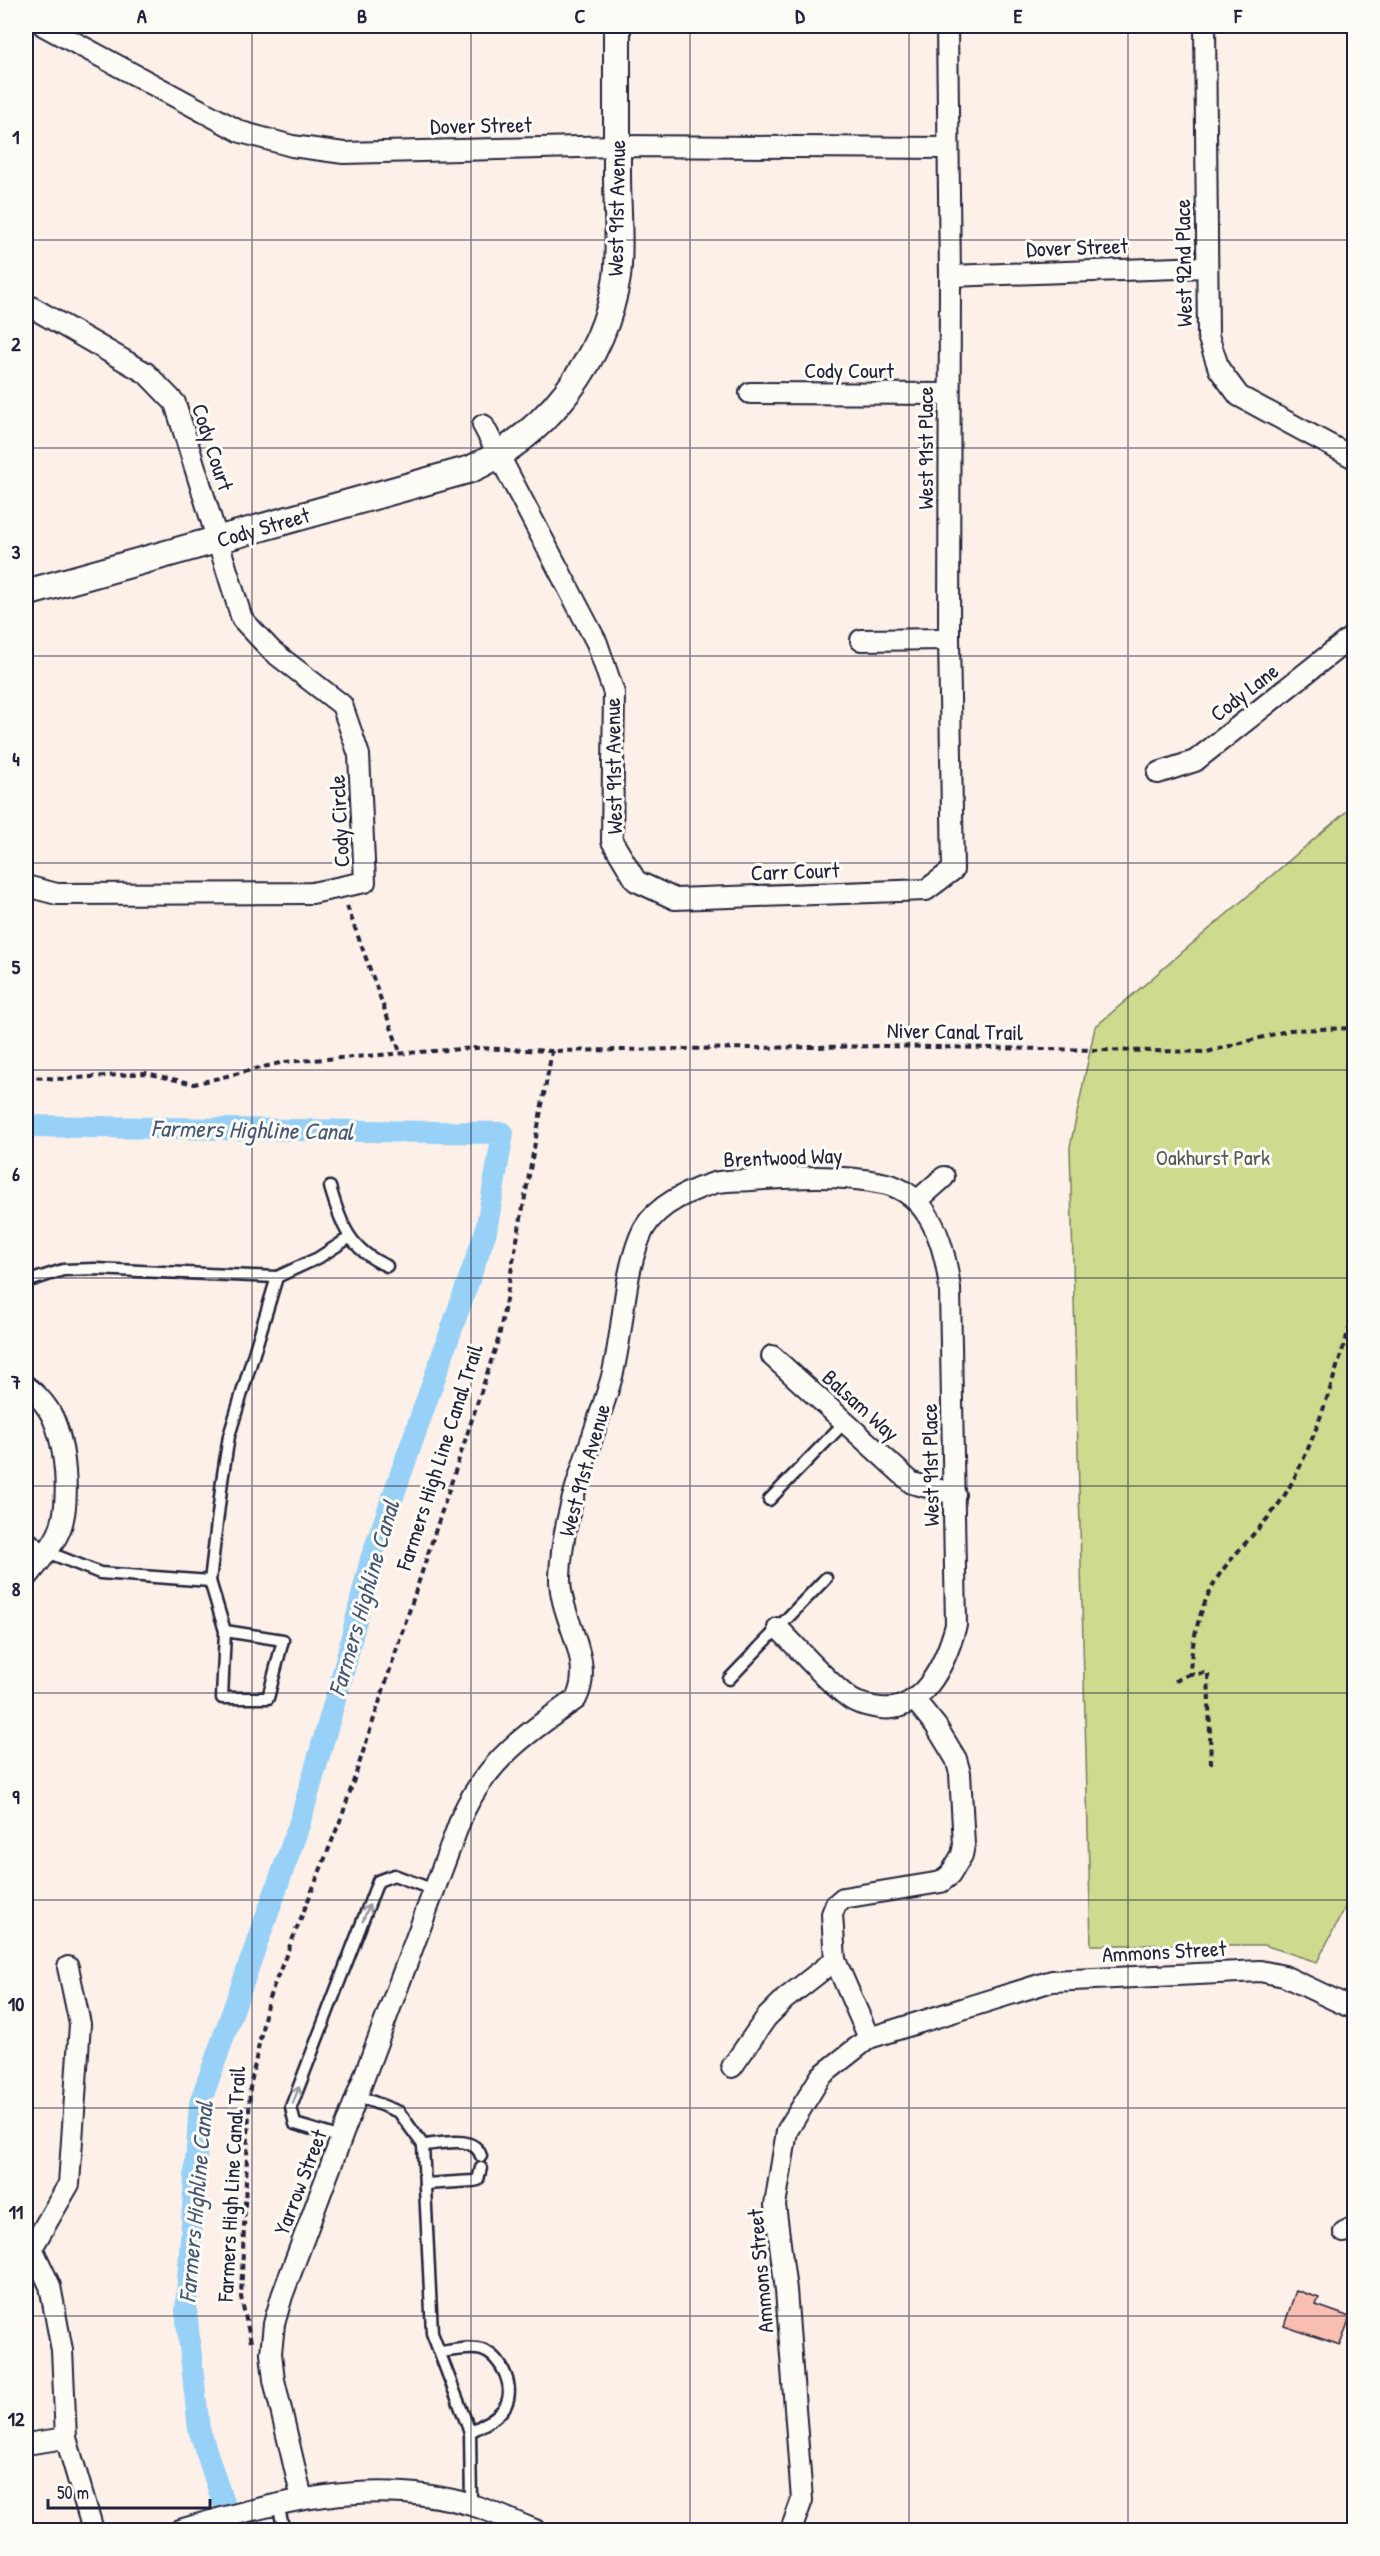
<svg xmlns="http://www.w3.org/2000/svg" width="1380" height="2556" viewBox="0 0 1380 2556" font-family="'Patrick Hand',sans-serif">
  <rect width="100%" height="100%" fill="#fcf0e9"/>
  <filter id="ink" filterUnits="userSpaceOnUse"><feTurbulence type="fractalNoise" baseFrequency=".0167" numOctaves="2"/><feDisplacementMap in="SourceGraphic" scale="12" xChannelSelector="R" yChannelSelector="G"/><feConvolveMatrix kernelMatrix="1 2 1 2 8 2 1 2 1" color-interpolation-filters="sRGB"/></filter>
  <g filter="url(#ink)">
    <!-- green -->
    <polygon fill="#ceda8d" stroke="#787e64" stroke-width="1.5" points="1354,805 1354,1890 1317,1962 1264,1945 1091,1945 1070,1147 1095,1027"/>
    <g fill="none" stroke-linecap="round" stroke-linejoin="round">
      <!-- canal -->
      <polyline stroke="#97d1f7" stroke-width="22" points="26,1126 503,1133 486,1231 371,1559 344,1669 299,1825 200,2103 186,2311 199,2429 232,2530"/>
    </g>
    <!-- building -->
    <polygon fill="#f9beb2" stroke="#22223b" stroke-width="1.5" points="1296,2290 1319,2298 1316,2305 1350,2317 1340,2345 1284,2326"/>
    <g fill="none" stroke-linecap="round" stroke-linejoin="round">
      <defs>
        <g id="service">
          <path d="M330,1187C341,1225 350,1250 387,1266"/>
          <polyline points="26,1282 63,1270 95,1269 277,1277 318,1258 349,1238"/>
          <polyline points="769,1500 844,1423"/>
          <polyline points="26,1535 47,1552 100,1573 210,1581"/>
          <polyline points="225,1631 283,1640 268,1698 222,1698 225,1631 210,1581 222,1481 229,1436 277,1277"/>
          <polyline points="729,1679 826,1578"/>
          <polyline points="358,2096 399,2112 423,2145 432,2333 470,2432 471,2505"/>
          <polyline points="342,2138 295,2124 291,2107 378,1881 394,1875 434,1890"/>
          <path d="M423,2145C441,2144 474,2134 481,2156"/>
          <polyline points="425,2184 473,2181 478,2180 481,2168"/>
          <path d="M440,2352C452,2351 470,2346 482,2350C502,2356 517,2390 504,2408C496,2419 481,2426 470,2432"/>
          <polyline points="278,2505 284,2530"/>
        </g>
        <g id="minor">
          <polyline points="44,26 241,132 292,146 344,153 617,146 948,148"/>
          <polyline points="1205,26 1208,336 1219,369 1239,396 1354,458"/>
          <polyline points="950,276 1206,267"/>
          <polyline points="26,304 146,373 175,403 242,619 272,651 342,705 359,755 365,882 312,893 57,894 26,886"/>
          <polyline points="750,393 948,394"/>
          <polyline points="483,425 597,643 614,693 612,841 636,881 675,899 926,890 953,870 949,639 950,276 947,26"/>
          <polyline points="861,640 949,639"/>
          <polyline points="1158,773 1195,761 1354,635"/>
          <polyline points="917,1201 944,1177"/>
          <polyline points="772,1356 912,1483 955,1494"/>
          <path d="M26,1386C34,1392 42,1400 48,1409C66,1435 72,1506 58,1534C50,1551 37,1564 26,1579"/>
          <polyline points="68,1967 80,2024 69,2184 32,2248 50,2286 62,2350 66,2438 93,2530"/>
          <polyline points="869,2038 835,1960 832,1914 836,1904 843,1898 941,1882 950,1875 962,1855 964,1845 960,1773 956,1759 936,1726 914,1699"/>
          <polyline points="732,2067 766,2018 785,1999 835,1960"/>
          <polyline points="1344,2232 1354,2227"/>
          <polyline points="26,2444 66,2438"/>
          <path d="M302,2499L274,2380L271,2353L274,2324L282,2296L463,1813C489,1759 528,1732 576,1699C596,1660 559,1618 560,1577C562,1508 592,1445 611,1380C624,1333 622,1282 640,1237C651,1207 685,1192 714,1183C726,1180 739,1181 751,1180C794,1177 839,1174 882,1183C930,1192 945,1246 950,1289L956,1625C946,1662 922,1718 874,1707C865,1705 855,1703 848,1697C823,1678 801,1651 778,1628"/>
          <path d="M180,2530C273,2502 375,2476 471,2505C493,2511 514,2522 535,2530"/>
          <polyline points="791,2530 802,2500 786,2290 775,2205 787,2131 821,2076 869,2038 1052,1981 1260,1971 1284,1976 1354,2009"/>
        </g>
        <path id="tertiary" d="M26,593L471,469C547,434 604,361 617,277C621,247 617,207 617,176C617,126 617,76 617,26"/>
      </defs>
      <!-- service casing -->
      <use href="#service" stroke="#22223b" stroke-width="15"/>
      <!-- minor casing -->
      <use href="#minor" stroke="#22223b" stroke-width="24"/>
      <!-- tertiary casing -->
      <use href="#tertiary" stroke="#22223b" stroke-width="30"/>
      <!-- path -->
      <g stroke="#22223b" stroke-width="4" stroke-dasharray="6 4.5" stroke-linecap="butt">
        <polyline points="347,906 400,1052"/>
        <polyline points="26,1077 64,1079 146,1073 194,1084 284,1062 476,1048 552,1051 882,1046 1207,1052 1290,1030 1354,1028"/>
        <polyline points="1175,1681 1190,1674"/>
        <path d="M1211,1764L1208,1673L1190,1674C1191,1640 1202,1598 1222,1571C1242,1544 1269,1521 1286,1493C1318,1438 1334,1374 1354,1314"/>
        <polyline points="251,2342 241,2297 250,2088 268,2000 342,1816 499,1337 552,1051"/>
      </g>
      <!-- service -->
      <use href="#service" stroke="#fdfcf7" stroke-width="10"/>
      <!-- minor -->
      <use href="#minor" stroke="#fdfcf7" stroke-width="20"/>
      <!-- tertiary -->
      <use href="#tertiary" stroke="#fdfcf7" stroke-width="26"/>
    </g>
    <!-- one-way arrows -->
    <defs><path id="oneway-shaft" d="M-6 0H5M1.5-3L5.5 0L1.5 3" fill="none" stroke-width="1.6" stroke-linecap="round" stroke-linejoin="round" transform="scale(1.5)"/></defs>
    <g stroke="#9a9aa2">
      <use href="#oneway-shaft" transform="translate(366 1913) rotate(-69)"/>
      <use href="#oneway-shaft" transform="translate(296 2095) rotate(-69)"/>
    </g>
  </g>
  <!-- grid -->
  <path fill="none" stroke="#22223b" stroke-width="1.5" stroke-opacity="0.55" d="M252,26V2530M471,26V2530M690,26V2530M909,26V2530M1128,26V2530M26,240H1354M26,448H1354M26,656H1354M26,863H1354M26,1070H1354M26,1278H1354M26,1486H1354M26,1693H1354M26,1900H1354M26,2108H1354M26,2316H1354"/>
  <g text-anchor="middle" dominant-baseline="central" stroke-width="6" stroke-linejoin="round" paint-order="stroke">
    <!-- street labels -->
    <g font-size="22" fill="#22223b" stroke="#fdfcf7">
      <text transform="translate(481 125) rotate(-1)">Dover Street</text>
      <text transform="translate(616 208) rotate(-89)">West 91st Avenue</text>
      <text transform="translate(1077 247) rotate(-2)">Dover Street</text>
      <text transform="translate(1183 263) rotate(-91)">West 92nd Place</text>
      <text x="849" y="370">Cody Court</text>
      <text transform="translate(213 447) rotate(72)">Cody Court</text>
      <text transform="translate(925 448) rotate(-90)">West 91st Place</text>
      <text transform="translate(263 527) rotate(-16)">Cody Street</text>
      <text transform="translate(1244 692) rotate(-38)">Cody Lane</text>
      <text transform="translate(613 766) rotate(-91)">West 91st Avenue</text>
      <text transform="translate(339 821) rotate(-93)">Cody Circle</text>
      <text transform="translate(795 871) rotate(-2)">Carr Court</text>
      <text transform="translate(955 1031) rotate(1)">Niver Canal Trail</text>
      <text transform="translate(783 1157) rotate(-2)">Brentwood Way</text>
      <text transform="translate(861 1405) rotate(42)">Balsam Way</text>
      <text transform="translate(439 1457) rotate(-72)">Farmers High Line Canal Trail</text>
      <text transform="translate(930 1465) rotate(-91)">West 91st Place</text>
      <text transform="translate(584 1470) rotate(-74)">West 91st Avenue</text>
      <text transform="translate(1164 1951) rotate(-3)">Ammons Street</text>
      <text transform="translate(300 2182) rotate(-69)">Yarrow Street</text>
      <text transform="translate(231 2184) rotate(-87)">Farmers High Line Canal Trail</text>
      <text transform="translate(760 2271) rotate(-95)">Ammons Street</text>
    </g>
    <!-- park labels -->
    <g font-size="22" fill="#565954" stroke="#fdfcf7">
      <text x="1213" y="1157">Oakhurst Park</text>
    </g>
    <!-- water labels -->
    <g font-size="24" font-style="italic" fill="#455773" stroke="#fdfcf7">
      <text transform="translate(252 1129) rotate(1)">Farmers Highline Canal</text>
      <text transform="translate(363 1598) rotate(-74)">Farmers Highline Canal</text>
      <text transform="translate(195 2202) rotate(-85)">Farmers Highline Canal</text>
    </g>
  </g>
  <!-- margin -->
  <rect width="1380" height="2556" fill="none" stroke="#fdfcf7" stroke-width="66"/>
  <!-- scale -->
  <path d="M48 2499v9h162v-9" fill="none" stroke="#22223b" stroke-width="3"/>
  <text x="57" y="2499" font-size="18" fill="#22223b" stroke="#fdfcf7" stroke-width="4.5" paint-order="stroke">50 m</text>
  <rect x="33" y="33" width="1314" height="2490" fill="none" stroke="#22223b" stroke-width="2"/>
  <g font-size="20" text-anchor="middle" font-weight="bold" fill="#22223b">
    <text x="142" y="23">A</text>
    <text x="362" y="23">B</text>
    <text x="580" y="23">C</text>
    <text x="800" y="23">D</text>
    <text x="1018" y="23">E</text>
    <text x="1238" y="23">F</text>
    <text x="16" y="144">1</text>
    <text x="16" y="351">2</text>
    <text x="16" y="559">3</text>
    <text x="16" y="766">4</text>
    <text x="16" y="974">5</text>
    <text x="16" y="1181">6</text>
    <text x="16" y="1389">7</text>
    <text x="16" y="1596">8</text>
    <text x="16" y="1804">9</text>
    <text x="16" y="2011">10</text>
    <text x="16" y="2219">11</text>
    <text x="16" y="2426">12</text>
  </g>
</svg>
